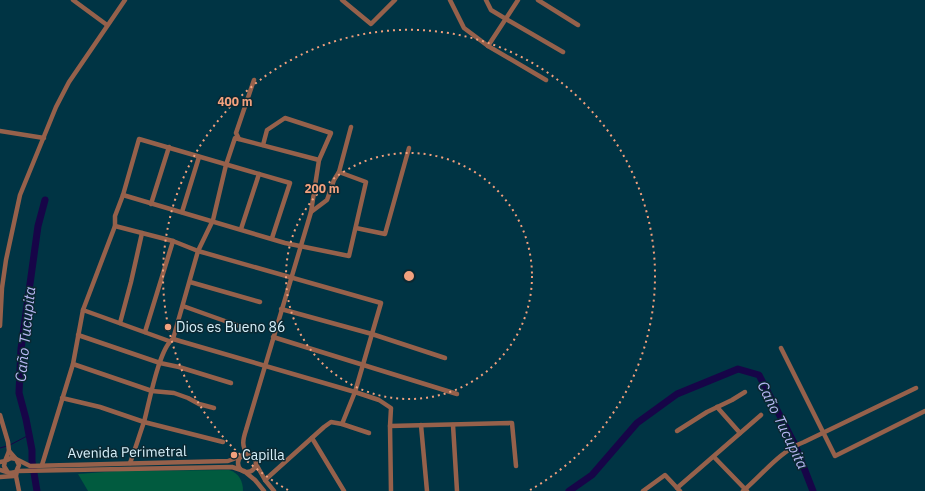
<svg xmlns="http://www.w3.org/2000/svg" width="925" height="491" viewBox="0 0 925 491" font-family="'IBM Plex Sans',sans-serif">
  <rect width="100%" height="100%" fill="#003444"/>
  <!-- green -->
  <path fill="#015b3f" d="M229,470C239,473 243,481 243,491H88L78,474L118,471Z"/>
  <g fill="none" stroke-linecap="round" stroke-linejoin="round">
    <!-- stream -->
    <g stroke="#170548" stroke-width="1">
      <polyline points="10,445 29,435"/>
      <polyline points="0,448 7,446"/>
    </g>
    <!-- river -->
    <g stroke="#170548" stroke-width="7">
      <polyline points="37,491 32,461 32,450 26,419 19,393 21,349 38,226 45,200"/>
      <polyline points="569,491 592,475 637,423 677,394 738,369 759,375 795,445 813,491"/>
    </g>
    <!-- minor -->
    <g stroke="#96614b" stroke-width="4.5">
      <polyline points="73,0 107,25"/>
      <polyline points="342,0 371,24 395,0"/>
      <polyline points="450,0 464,28 488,46 546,80"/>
      <polyline points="486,0 491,10 506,19 563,52"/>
      <polyline points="538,0 578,25"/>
      <polyline points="488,46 518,0"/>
      <polyline points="0,131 44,138"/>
      <polyline points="239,139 236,133 254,80"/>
      <polyline points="263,145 267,130 285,118 331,133 319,160"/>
      <polyline points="123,195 285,243 349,256 366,182 339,172"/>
      <polyline points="151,204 169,147"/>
      <polyline points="182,212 199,157"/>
      <polyline points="115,226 173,241 198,251 381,303 355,392 342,424"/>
      <polyline points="356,228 385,234 409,148"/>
      <polyline points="241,229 259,174"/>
      <polyline points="190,282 260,302"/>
      <polyline points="183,306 250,330"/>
      <polyline points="281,309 372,334 445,358"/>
      <polyline points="83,310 169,341"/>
      <polyline points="120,323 131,282 142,233"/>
      <polyline points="0,326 2,288 6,260 20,195 56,107 69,82 125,0"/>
      <polyline points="145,332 173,241"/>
      <polyline points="78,335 160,363 179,367 231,383"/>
      <polyline points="273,337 457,394"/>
      <polyline points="173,339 355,392 379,400 391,408 390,426 391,491"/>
      <polyline points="781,348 835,456 925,411"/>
      <polyline points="73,364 152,391 174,393 188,398 199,404 214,408"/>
      <polyline points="62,398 100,407 144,422 223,442"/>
      <polyline points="717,407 740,433"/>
      <polyline points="0,415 8,442 9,451 16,459 30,466 228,461 239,457"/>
      <polyline points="421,425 427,491"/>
      <polyline points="453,425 457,491"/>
      <polyline points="390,426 512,423 516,466"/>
      <polyline points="677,431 707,412 732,400 745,392"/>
      <polyline points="312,438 344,491"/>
      <circle cx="247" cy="463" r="9"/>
      <path d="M248,454C241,447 243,439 246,430L311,212"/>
      <polyline points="714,457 747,491"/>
      <polyline points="0,462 5,461 9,451"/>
      <path d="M130,463C135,450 139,436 144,422C149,404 159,348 173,339L198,251L213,220L226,165L235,138L319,160L311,212L327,200L334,180L339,172L351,127"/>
      <polyline points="256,464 265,480 274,491"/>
      <polyline points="42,465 73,364 83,310 115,226 115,216 123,195 139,139 290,183 272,238"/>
      <polyline points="0,470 10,473 16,472 19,465 16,459 11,458 5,461 4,466 7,471"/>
      <polyline points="244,471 255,480 264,491"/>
      <polyline points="0,477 14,476"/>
      <polyline points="265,480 324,427 331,422 342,424 369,433"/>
      <polyline points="677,488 761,415"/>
      <polyline points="19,491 16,476 17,471 232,467 241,470"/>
      <polyline points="643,491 665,475 680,491"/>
      <path d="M743,491C763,474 780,451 804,442L916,388"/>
    </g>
  </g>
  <!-- distance rings -->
  <g fill="none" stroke="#f2a17e" stroke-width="2" stroke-dasharray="2 4">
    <circle cx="409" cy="276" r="123"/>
    <path d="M288 490A246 246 0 1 1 530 490"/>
  </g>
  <!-- markers -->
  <g fill="#f2a17e" stroke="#0b2832" stroke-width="1.5">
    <circle cx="168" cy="327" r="4"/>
    <circle cx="234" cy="455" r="4"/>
  </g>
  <g text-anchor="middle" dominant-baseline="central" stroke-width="3" stroke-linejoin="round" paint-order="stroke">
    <!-- poi labels -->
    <g font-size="14" fill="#d8f1fb" stroke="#0b2832" text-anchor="start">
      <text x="176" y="327">Dios es Bueno 86</text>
      <text x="242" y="455">Capilla</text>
    </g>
    <!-- street labels -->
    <g font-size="14" fill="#d8f1fb" stroke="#0b2832">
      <text transform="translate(127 452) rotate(-1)">Avenida Perimetral</text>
    </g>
    <!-- water labels -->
    <g font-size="15" font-style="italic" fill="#b7b7f3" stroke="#0b2832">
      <text transform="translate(25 334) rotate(-84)">Caño Tucupita</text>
      <text transform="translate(783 425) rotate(64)">Caño Tucupita</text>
    </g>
  </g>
  <circle cx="409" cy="276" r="6" fill="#f2a17e" stroke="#0b2832" stroke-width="2"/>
  <g font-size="12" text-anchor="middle" font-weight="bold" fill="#f2a17e" stroke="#0b2832" stroke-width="3" stroke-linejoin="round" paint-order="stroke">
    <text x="235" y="106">400 m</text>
    <text x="322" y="193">200 m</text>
  </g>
</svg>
